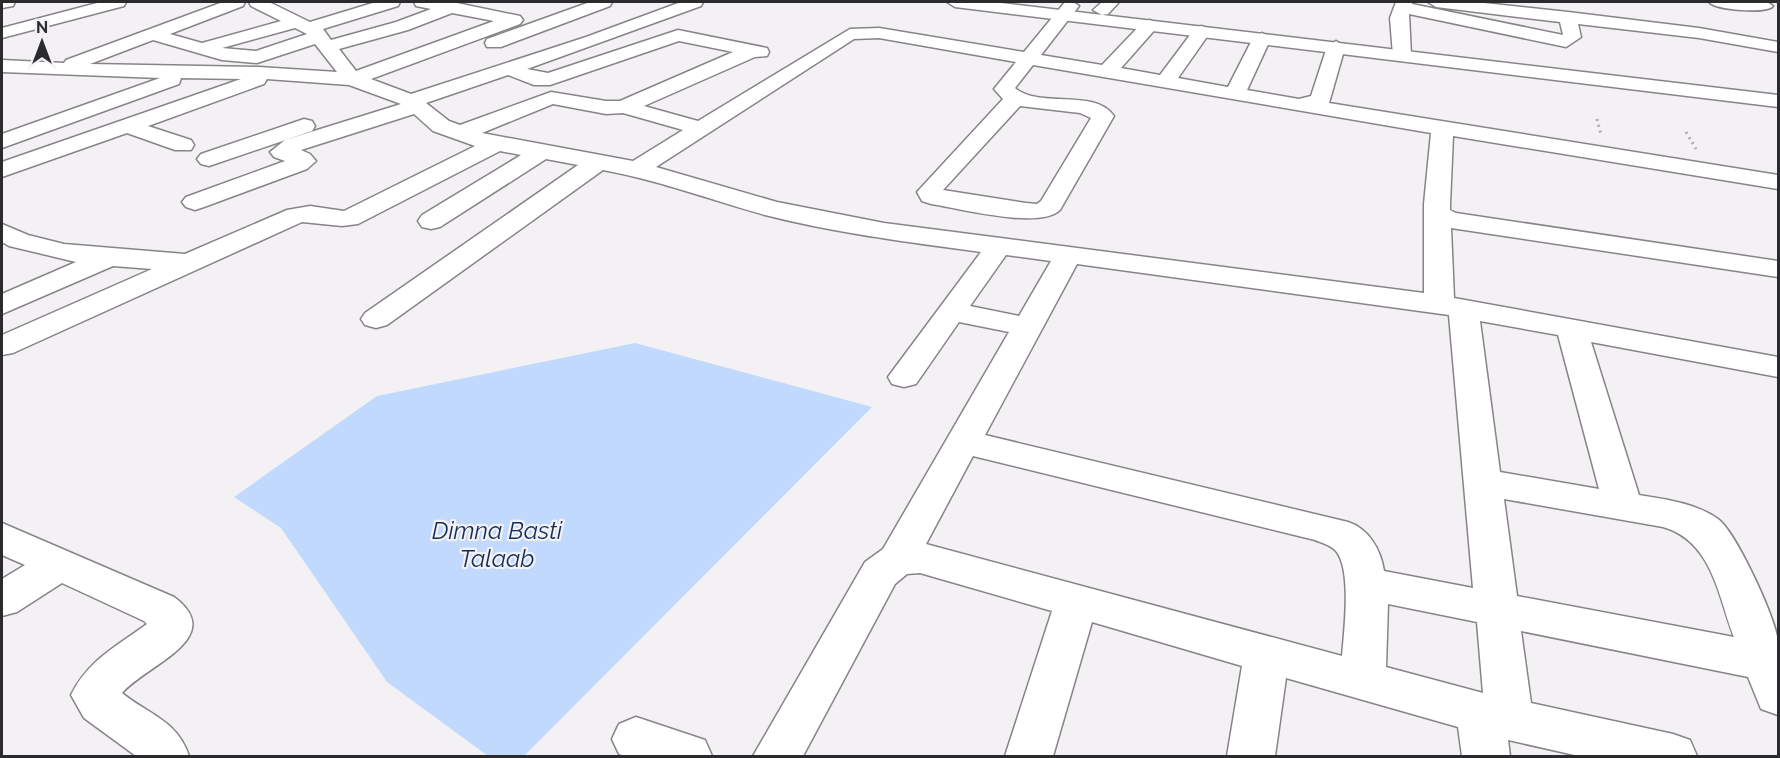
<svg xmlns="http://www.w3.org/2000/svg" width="1780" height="758" viewBox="0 0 1780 758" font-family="Raleway,sans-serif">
  <rect width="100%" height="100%" fill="#f4f1f5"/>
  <!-- water -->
  <polygon fill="#c0d9fd" points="635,343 872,407 524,756 488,756 387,682 281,528 234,497 377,396"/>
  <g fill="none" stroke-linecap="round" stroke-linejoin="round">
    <defs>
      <g id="minor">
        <polygon points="2,2 15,2 13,6 2,8"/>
        <polygon points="101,2 126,2 124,6 2,38 2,28"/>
        <path d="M223,2H245L243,6L170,34L202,43L281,21L251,6L249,2H269L310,22L376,2H400L398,6L323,29L331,40L396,22L431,9L416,6L414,2H452L520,16L523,20L520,24L371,79L411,94L586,37L681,2H703L701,6L527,69L548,73L678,30L767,48L769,52L767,56L755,57L644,106L698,121L850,29L879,28L1024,52L1065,2H1073L1079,6L1041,55L1102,65L1144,21L1150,20L1159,25L1121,68L1160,75L1196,27L1202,26L1211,31L1178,78L1228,87L1253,38L1262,33L1271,38L1247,90L1299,99L1311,96L1327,47L1336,41L1345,47L1329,103L1778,175V189L1453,136L1450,204V210L1456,213L1778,261V277L1451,228L1454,298L1778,357V377L1591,342L1639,495C1664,499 1696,503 1718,519C1736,532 1776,619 1778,641C1780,665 1778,691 1778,715L1761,709L1748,677L1521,631L1531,703L1673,734L1690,740L1697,756H1579L1508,740L1510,756H1462L1458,727L1286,678L1275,756H1227L1242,666L1092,622L1053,756H1005L1052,611L920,573L907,574L895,584L803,756H753L865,562L883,549L1009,332L959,322L916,384L904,387L892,384L888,377L981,252C909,242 835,233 765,215C711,200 658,180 603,170L387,325L376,328L365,325L361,319L365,313L578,165L546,159L440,227L431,229L422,227L418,221L422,215L521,155L500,151L358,224L342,226L302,222L13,353L2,355V335L152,269L113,266L2,314V294L76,262L9,246L2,242V224L28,235L64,244L185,254L287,210L310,206L344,211L475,146L433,131L414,114L301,150L310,154L316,161L307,169L204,207L195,210L186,207L182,202L186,197L285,161L274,157L270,152L285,140L401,104L349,85L267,79L264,84L148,126L191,140L194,145L191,150H175L127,133L2,177V162L241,79L181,78L179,84L2,148V134L160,78L2,72V60L64,63L66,60ZM452,13L494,21L356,71L339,49L408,30ZM295,28L307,34L256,51L222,48ZM879,38L1016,62L994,89L1003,99L917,192L922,201L931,204C958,208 1040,230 1060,210L1114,116C1095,88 1040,109 1015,88L1033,65L1431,133L1424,204V293L884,223L777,202L656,167L854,39ZM153,40L222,60L257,63L315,44L337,72L259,67L90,64ZM679,41L733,52L620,101H606L551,92L460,125L449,121L426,103L508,75L534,85H550ZM553,104L606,114L623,113L683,130L633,161L482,133ZM1020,106L1080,113L1091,118L1041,201L1037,204L1026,203L943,190ZM1006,255L1051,261L1019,316L970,306ZM1077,264L1449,315L1473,588L1384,571C1381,550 1369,529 1348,522L985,435ZM1480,321L1558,335L1599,489L1500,472ZM973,456L1315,540C1322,543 1331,545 1336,551C1352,570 1344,632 1342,656L926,544ZM1504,499L1663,527C1712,541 1718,595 1734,637L1517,596ZM1388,604L1477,622L1483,693L1386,667Z"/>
        <polygon points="590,2 612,2 610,6 501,47 487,47 485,43 487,39"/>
        <polygon points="1102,2 1119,2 1108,14 1102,15 1093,10"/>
        <polygon points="1396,2 1412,2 1412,4 1563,35 1560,22 1436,7 1428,2 1475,2 1568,12 1699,28 1778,42 1778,52 1699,38 1578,24 1581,37 1566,47 1409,14 1411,55 1402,61 1393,55 1390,18"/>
        <path d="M1709,2H1767L1773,6C1767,14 1715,10 1709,2Z"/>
        <polygon points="304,119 312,121 315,126 312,131 209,166 201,164 197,159 201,154"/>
        <path d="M2,523L174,597C229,638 146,665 122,693C149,715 177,720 189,756H136L84,718L71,695C88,660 117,646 147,624L144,621L62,583L17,612L2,616V579L25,565L2,555Z"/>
        <polygon points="636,717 705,740 712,756 625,756 619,754 612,739 619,724"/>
      </g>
      <polygon id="highway" points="947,2 993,2 1778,95 1778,107 955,7"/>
    </defs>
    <!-- minor casing -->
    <use href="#minor" stroke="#878488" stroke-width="3"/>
    <!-- highway casing -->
    <use href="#highway" stroke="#878488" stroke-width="3"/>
    <!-- path -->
    <g stroke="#aeacaf" stroke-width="3" stroke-dasharray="2 4" stroke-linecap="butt">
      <polyline points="1597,119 1601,135"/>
      <polyline points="1686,132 1696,149"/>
    </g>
    <!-- minor -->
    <use href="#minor" fill="#fff" fill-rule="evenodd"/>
    <!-- highway -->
    <use href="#highway" fill="#fff" fill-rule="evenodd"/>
  </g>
  <g text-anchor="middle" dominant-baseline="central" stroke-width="4.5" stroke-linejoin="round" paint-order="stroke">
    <!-- near-water labels -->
    <g font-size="24" font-style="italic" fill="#0f2f5a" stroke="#f4f1f5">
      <text x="497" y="530">Dimna Basti<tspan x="497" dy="28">Talaab</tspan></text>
    </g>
  </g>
  <!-- border -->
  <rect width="1780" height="758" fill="none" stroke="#2b2a2c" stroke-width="6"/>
  <!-- north arrow -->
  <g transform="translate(42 42)" stroke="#f4f1f5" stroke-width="4.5" paint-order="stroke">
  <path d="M0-4.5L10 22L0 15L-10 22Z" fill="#2b2a2c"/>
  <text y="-9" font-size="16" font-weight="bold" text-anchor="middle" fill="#2b2a2c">N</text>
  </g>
</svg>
